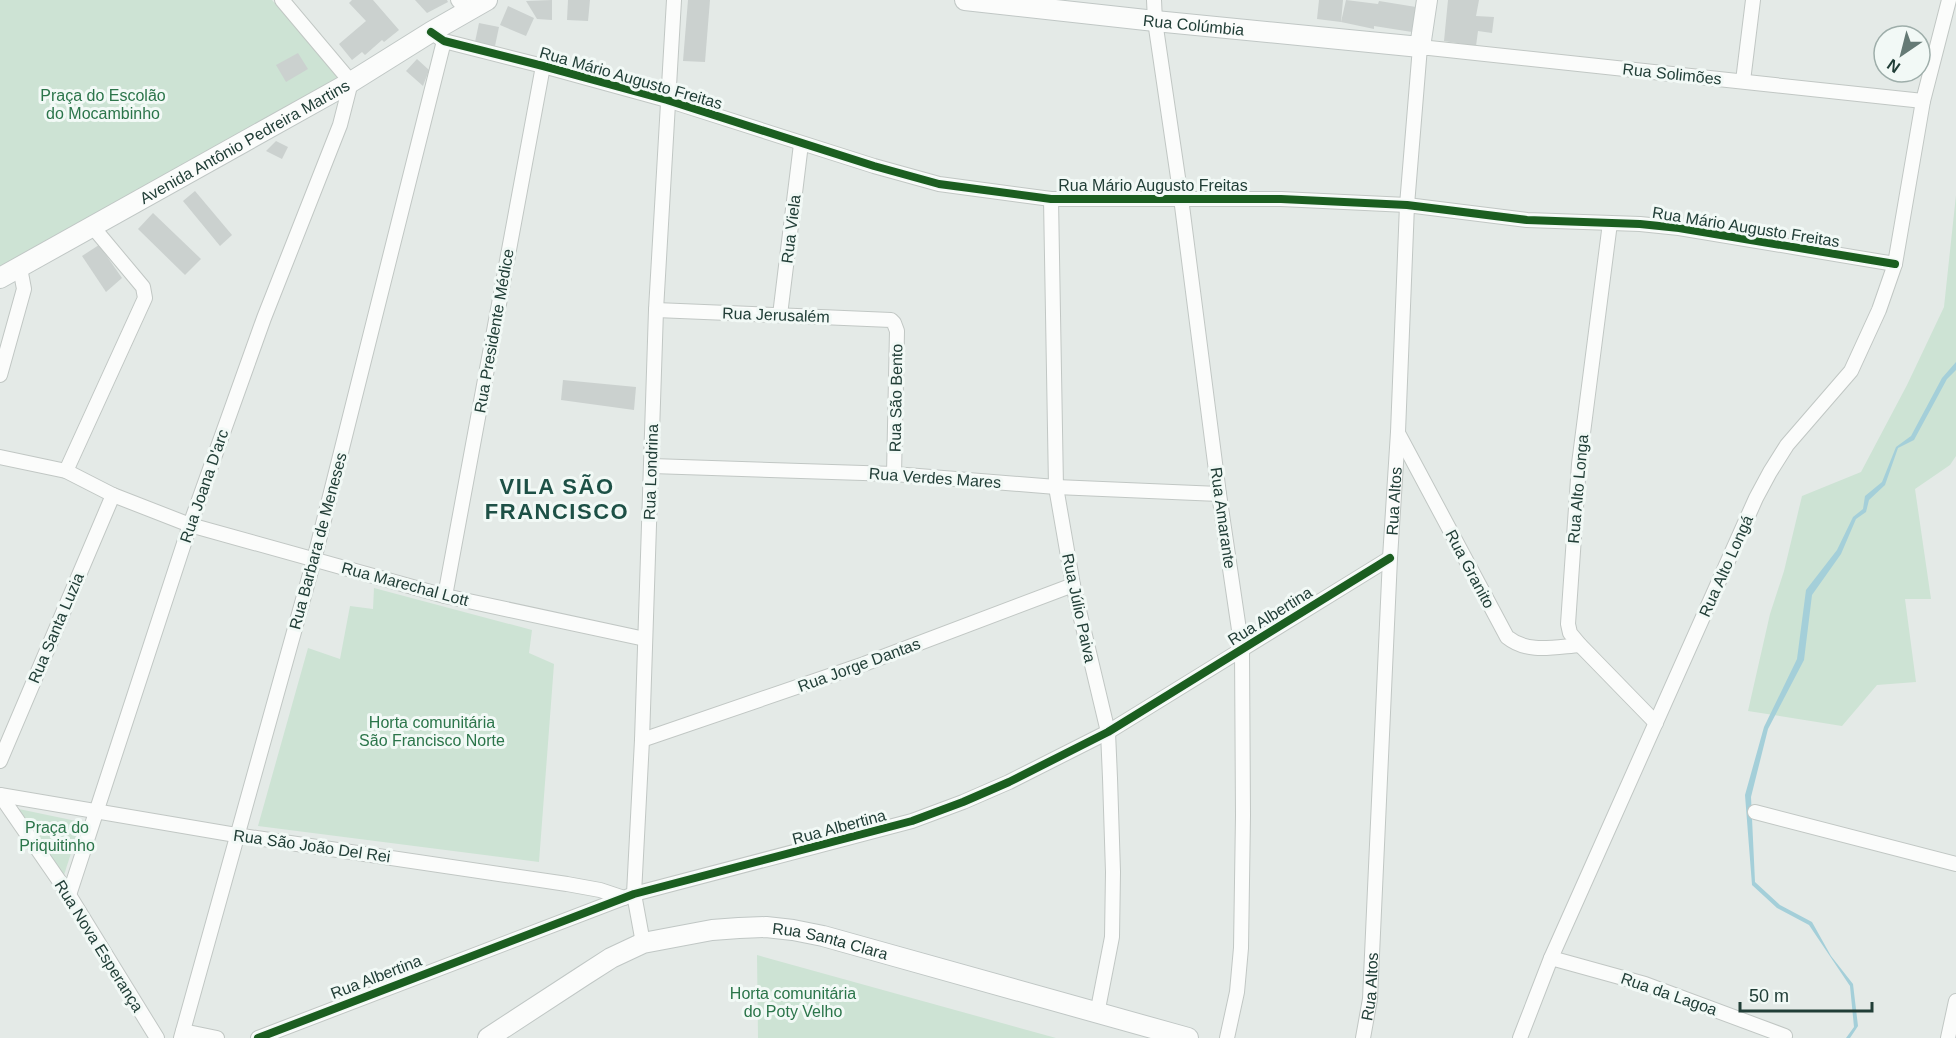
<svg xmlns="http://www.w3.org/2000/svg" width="1956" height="1038" viewBox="0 0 1956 1038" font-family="Arial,sans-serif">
  <rect width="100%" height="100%" fill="#e4eae7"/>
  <!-- green -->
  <g fill="#cde3d4">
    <polygon points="0,0 272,0 347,83 0,283"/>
    <polygon points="1956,195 1956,456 1950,465 1915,489 1931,599 1905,599 1916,682 1877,685 1842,726 1748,711 1770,614 1784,571 1802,496 1861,472 1907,385 1944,307"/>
    <polygon points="374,588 532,630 529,653 554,664 539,862 258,826 308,648 340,659 350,606 373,609"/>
    <polygon points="14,808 81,822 64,875"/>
    <polygon points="757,955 1056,1038 758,1038"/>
  </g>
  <!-- water -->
  <polygon fill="#a4cfd9" points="1956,362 1956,370 1947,379 1914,440 1898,448 1885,485 1869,500 1866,512 1856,519 1841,554 1812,595 1804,660 1768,729 1751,797 1755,882 1780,905 1812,922 1831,956 1853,984 1858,1026 1850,1038 1846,1038 1854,1027 1850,986 1809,925 1777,908 1752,885 1745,795 1764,727 1797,659 1806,590 1837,550 1853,517 1863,509 1865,496 1882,482 1896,447 1911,436 1942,378"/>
  <!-- building -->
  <g fill="#cbd1cf">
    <polygon points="352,0 373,0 399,30 384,42 382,40 365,55 362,52 352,60 339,44 366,21 349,3"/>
    <polygon points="415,0 447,0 448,2 427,13"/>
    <polygon points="552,0 552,20 537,19 526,1"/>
    <polygon points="568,0 590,0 588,21 567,20"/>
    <polygon points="688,0 710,0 705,62 683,61"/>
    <polygon points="1319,0 1343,0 1341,22 1317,19"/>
    <polygon points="1346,0 1378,4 1379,1 1416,7 1412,32 1374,26 1374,29 1341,22"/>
    <polygon points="1448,0 1479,0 1476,16 1494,17 1492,33 1478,31 1476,46 1444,41"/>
    <polygon points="508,6 534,18 526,36 500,25"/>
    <polygon points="479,23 499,27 495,46 475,42"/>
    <polygon points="298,53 308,69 286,82 276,65"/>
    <polygon points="417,59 429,70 423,86 406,71"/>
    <polygon points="276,141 288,147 282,159 266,151"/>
    <polygon points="195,191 232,235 220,246 183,201"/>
    <polygon points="153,213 201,259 185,275 138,229"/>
    <polygon points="99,245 122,278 106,292 82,256"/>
    <polygon points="563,380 636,387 634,410 561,400"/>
  </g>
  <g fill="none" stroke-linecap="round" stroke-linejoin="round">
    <defs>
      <g id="street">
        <polyline points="458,0 468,11"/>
        <polyline points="1154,0 1155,21 1181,198 1219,494 1242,650 1243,815 1241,948 1237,992 1227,1038"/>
        <polyline points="431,32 444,41 543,66 667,100 874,166 939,184 1051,199 1281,199 1407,205 1527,220 1640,224 1679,228 1895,264"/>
        <polyline points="1743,81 1753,0"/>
        <polyline points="1051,199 1056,487 1073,585 1108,732 1110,778 1113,872 1112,937 1097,1014"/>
        <polyline points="1610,223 1579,464 1568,624 1570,633 1580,645 1656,723"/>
        <polyline points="656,310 891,320 894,323 897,331 894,474"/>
        <polyline points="780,315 801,144"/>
        <polyline points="0,375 24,289 21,273 18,267"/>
        <path d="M1398,433L1507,637C1528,654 1554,647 1580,645"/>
        <polyline points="0,457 66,471 113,495 190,525 445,596 645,639"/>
        <polyline points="652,466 894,474 1056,487 1219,494"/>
        <polyline points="66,471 145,298 143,287 92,226"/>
        <polyline points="445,596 543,66"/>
        <polyline points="642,740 864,664 1073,585"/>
        <polyline points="0,761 113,495"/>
        <polyline points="0,795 236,835 567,884 600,890 624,898"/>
        <polyline points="0,795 69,895 157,1038"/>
        <polyline points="1755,812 1956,864"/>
        <polyline points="69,895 190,525 264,318 340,125 351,82 282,0"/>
        <polyline points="643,943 634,894 642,740 656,310 674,0"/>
        <polyline points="1551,958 1645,984 1785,1036"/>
        <polyline points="183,1031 217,1038"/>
        <polyline points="181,1038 314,560 444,41"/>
        <polyline points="258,1038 634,894 912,821 963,802 1009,782 1108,732 1390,558"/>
        <path id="s1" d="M1363,1038L1370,999L1390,558L1398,432L1407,205L1420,47L1923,101"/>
        <polyline points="1520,1038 1551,958 1756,498 1770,472 1787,445 1851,371 1879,310 1895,264 1923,101 1949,0"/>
        <polyline points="1948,1038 1956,1001"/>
      </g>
      <g id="secondary">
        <path id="s2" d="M965,0L1155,21L1420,47L1427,0"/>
        <path id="s3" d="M0,278L351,82L431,32L487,0"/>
        <path id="s4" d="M488,1038L583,976L611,958L643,943L712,930L739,928L766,927L793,930L823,936L1188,1038"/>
      </g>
    </defs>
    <!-- street casing -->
    <use href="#street" stroke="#c1c7c4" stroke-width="16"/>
    <!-- secondary casing -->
    <use href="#secondary" stroke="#c0c7c5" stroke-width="22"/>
    <!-- street -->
    <use href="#street" stroke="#fbfcfb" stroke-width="14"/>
    <!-- secondary -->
    <use href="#secondary" stroke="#fbfcfb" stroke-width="20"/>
    <defs>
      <g id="cycleway">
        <polyline points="431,32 444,41 543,66 667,100 874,166 939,184 1051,199 1281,199 1407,205 1527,220 1640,224 1679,228 1895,264"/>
        <polyline points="258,1038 634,894 912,821 963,802 1009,782 1108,732 1390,558"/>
      </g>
    </defs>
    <!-- cycleway casing -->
    <use href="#cycleway" stroke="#f2f9f6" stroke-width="11"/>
    <!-- cycleway -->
    <use href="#cycleway" stroke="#1b5e20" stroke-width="8"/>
  </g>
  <g text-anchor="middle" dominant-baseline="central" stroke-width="6" stroke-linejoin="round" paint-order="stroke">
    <!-- street labels -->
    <g font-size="16" fill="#213e37" stroke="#f2f9f6">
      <text stroke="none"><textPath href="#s2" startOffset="230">Rua Colúmbia</textPath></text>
      <text transform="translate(1672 74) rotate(6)">Rua Solimões</text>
      <text transform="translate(631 78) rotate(16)">Rua Mário Augusto Freitas</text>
      <text stroke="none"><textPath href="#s3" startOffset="280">Avenida Antônio Pedreira Martins</textPath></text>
      <text x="1153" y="185">Rua Mário Augusto Freitas</text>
      <text transform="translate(1746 227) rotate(9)">Rua Mário Augusto Freitas</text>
      <text transform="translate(791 229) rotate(-83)">Rua Viela</text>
      <text transform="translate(776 315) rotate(2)">Rua Jerusalém</text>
      <text transform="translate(494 331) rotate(-80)">Rua Presidente Médice</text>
      <text transform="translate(896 398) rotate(-89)">Rua São Bento</text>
      <text transform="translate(651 472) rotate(-88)">Rua Londrina</text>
      <text transform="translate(935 478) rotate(4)">Rua Verdes Mares</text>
      <text transform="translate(204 486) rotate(-71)">Rua Joana D'arc</text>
      <text transform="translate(1578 489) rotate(-85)">Rua Alto Longa</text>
      <text stroke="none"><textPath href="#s1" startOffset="538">Rua Altos</textPath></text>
      <text transform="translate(1223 518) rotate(82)">Rua Amarante</text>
      <text transform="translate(318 541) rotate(-75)">Rua Barbara de Meneses</text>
      <text transform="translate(1726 566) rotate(-66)">Rua Alto Longá</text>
      <text transform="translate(1470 569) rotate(62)">Rua Granito</text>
      <text transform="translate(405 584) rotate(15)">Rua Marechal Lott</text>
      <text transform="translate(1079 608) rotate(78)">Rua Júlio Paiva</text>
      <text transform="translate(1270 616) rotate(-32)">Rua Albertina</text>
      <text transform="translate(56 628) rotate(-67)">Rua Santa Luzia</text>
      <text transform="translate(859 665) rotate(-20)">Rua Jorge Dantas</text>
      <text transform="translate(839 827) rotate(-15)">Rua Albertina</text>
      <text transform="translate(312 846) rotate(8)">Rua São João Del Rei</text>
      <text stroke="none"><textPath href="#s4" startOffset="372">Rua Santa Clara</textPath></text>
      <text transform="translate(99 946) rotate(58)">Rua Nova Esperança</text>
      <text transform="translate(376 977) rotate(-21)">Rua Albertina</text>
      <text stroke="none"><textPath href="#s1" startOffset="52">Rua Altos</textPath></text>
      <text transform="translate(1669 994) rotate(19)">Rua da Lagoa</text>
    </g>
    <!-- park labels -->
    <g font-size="16" fill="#2b754a" stroke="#f2f9f6">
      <text x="103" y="95">Praça do Escolão<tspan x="103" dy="18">do Mocambinho</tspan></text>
      <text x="432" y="722">Horta comunitária<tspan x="432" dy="18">São Francisco Norte</tspan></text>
      <text x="57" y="827">Praça do<tspan x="57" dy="18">Priquitinho</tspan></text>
      <text x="793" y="993">Horta comunitária<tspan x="793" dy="18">do Poty Velho</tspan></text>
    </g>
    <!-- district labels -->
    <g font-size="22" font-weight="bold" letter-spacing="1.5" fill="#1d5046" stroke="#f2f9f6">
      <text x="557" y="486">VILA SÃO<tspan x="557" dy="25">FRANCISCO</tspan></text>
    </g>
  </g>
  <!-- north arrow -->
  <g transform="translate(1902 54) rotate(215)"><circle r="28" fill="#f2f9f6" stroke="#9eaeaa" stroke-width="1.5"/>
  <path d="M0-4.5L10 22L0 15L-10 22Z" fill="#657a75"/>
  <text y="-9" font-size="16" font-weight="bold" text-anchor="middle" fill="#213e37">N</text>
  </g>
  <!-- scale -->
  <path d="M1740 1002v9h132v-9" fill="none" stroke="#213e37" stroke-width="3"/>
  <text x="1749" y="1002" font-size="18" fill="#213e37" stroke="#f2f9f6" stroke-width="4.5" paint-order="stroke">50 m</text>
</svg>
